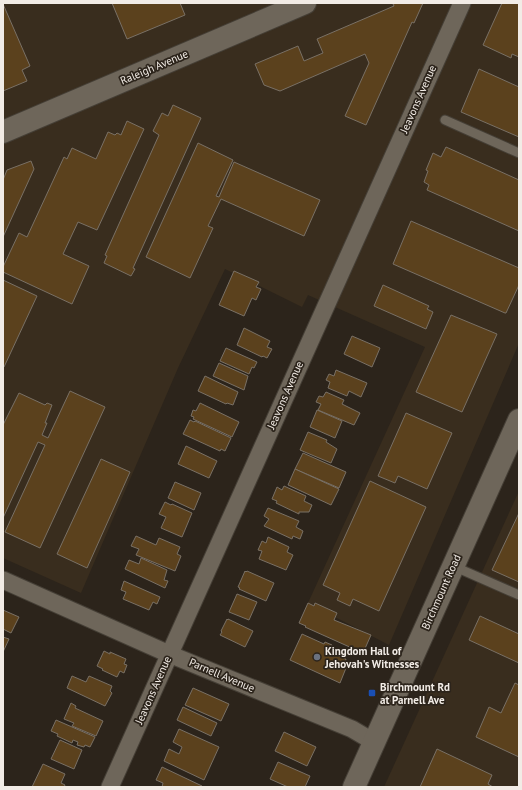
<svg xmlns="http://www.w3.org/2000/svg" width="522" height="790" viewBox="0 0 522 790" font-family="'PT Sans',sans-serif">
  <rect width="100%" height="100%" fill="#2c241b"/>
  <!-- built -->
  <g fill="#392d1e">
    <polygon points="3,3 519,3 519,343 389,645 308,603 425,347 308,295 302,307 225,269 178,368 81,593 3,558"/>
    <polygon points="519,491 519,787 384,787"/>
  </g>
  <!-- building -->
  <g fill="#5b411d" stroke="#797065">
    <polygon points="112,3 180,3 185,15 127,39"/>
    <polygon points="397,3 423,3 414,23 412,22 366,125 345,116 369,63 365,54 280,91 264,85 255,64 298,46 304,61 323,53 317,39 394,6 393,4"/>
    <polygon points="502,3 519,3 519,57 512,54 511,58 483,45"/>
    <polygon points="3,4 30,66 22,70 27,81 3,91"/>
    <polygon points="479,69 519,87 519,137 461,112"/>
    <polygon points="173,105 201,118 133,268 135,269 131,276 104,263 107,256 105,255 159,135 153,131 162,113 168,116"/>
    <polygon points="127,121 144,129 97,230 78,222 63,254 89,266 72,304 3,272 3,267 19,233 27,237 64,157 67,159 72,148 96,159 108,132 115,135 117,133 121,135"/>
    <polygon points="198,143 233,160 216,196 219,197 234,162 320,200 304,236 221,199 208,226 213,228 190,278 146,257"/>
    <polygon points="446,147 519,180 519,231 427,190 429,185 424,182 428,171 426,170 433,153 441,157"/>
    <polygon points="31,161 34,169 3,237 3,180 7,170"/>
    <polygon points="411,221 519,268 519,285 506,313 505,313 393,264"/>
    <polygon points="234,271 259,282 256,287 261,289 256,300 252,298 244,316 219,305"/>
    <polygon points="3,280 37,296 4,367 3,367"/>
    <polygon points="383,285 429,306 427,309 433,312 426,329 374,306"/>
    <polygon points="451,315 497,334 462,412 416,392"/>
    <polygon points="244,328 270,341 267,347 272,349 267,358 263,356 262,357 237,345"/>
    <polygon points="352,336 380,348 372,367 344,354"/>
    <polygon points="226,348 257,362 254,368 252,367 249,374 220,361"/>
    <polygon points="219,363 248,376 244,390 213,376"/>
    <polygon points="336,370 367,383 361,397 349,391 347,396 328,388 330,382 326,380 329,374 334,376"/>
    <polygon points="205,376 238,392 233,405 227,403 226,404 198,391"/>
    <polygon points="70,391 105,407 40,548 5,532 45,445 38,442 3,518 3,425 19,393 45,405 47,403 52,405 45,423 47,423 42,435 48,438"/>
    <polygon points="326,392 344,400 342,404 360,413 354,425 318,410 321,404 316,402 319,396 323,397"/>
    <polygon points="200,403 239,422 232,437 193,419 194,417 191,416 193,410 196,411"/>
    <polygon points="317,410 342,421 335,438 310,427"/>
    <polygon points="406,413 452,433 427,489 398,476 395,483 378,476"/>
    <polygon points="190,420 194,422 195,421 231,438 225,451 221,449 220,451 183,434"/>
    <polygon points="308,432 327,440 326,442 337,449 331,463 300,450"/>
    <polygon points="186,446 217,461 209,478 178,464"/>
    <polygon points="303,453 346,472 339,488 295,469"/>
    <polygon points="101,459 130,472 87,568 57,554"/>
    <polygon points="295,469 339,489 331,505 288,485"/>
    <polygon points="370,481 426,507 379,611 353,599 350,606 337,600 340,593 323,585"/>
    <polygon points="175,482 201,493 194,510 168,498"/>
    <polygon points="284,486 306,496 304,501 312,505 309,512 299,512 299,514 276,503 277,501 272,499 277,487 282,490"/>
    <polygon points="165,502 171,505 172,504 192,513 182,537 161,528 166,517 159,514"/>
    <polygon points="268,508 299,521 296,527 303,531 300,539 293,536 292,539 264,526 269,519 264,516"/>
    <polygon points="519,513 519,582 492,570"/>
    <polygon points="136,536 156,545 159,538 180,547 177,554 181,556 175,571 136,555 139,549 131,546"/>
    <polygon points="268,537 289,547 287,552 293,555 286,570 259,559 262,551 258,550 262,541 266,543"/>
    <polygon points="141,558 167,570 164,580 168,581 165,588 125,569 129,560 139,564"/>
    <polygon points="245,571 246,572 247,571 274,583 266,601 239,589 240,588 238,587"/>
    <polygon points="124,581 160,597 157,604 153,602 149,610 123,599 126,592 121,590"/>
    <polygon points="237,594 257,602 249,620 229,612"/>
    <polygon points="308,603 314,606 315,603 337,613 334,620 371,635 363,653 305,627 306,626 299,623"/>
    <polygon points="3,610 19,617 11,633 3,629"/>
    <polygon points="480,616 519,634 519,663 469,640"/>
    <polygon points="227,619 228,620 228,619 253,631 245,647 220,635 222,632 221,631"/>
    <polygon points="302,634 324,644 325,642 332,645 329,652 346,659 343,667 346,668 340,683 290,660"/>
    <polygon points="3,637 9,639 3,652"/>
    <polygon points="104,651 110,654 110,652 126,659 124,664 127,665 124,673 120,671 117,677 102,670 103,669 97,666"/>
    <polygon points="72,676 86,682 89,676 112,686 110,691 112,693 105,706 67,688"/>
    <polygon points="515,683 519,685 519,757 476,737 489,707 501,713"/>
    <polygon points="193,688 229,704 221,721 185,705"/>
    <polygon points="71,703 76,706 75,708 103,721 96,736 72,726 74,723 64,719"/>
    <polygon points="183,707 217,723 211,736 177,720"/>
    <polygon points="56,720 95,737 90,747 85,745 84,747 77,745 78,742 73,740 72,743 57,736 58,734 51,731"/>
    <polygon points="179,729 219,747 204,780 164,761 169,749 179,754 182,747 173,742"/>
    <polygon points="284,732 316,747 307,766 275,751"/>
    <polygon points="60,740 82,750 74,769 51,759"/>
    <polygon points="437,749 492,775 488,784 493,787 420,787"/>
    <polygon points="278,762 310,776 305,787 288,787 270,779"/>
    <polygon points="43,764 65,774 61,783 65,785 64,787 32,787"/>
    <polygon points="162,767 202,786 202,787 162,787 163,783 156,780"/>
  </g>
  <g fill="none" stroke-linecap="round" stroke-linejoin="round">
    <defs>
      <g id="lane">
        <polyline points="445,120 519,153"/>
        <polyline points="453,566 519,595"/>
      </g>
      <g id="street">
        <polyline points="3,580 169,654 352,729 374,742"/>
        <polyline points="110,787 462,3"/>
      </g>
      <g id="secondary">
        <polyline points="3,132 305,3"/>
        <polyline points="354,787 519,420"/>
      </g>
    </defs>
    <!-- lane casing -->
    <use href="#lane" stroke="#453f36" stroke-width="11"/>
    <!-- street casing -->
    <use href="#street" stroke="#453f36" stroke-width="19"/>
    <!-- secondary casing -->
    <use href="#secondary" stroke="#453f36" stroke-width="24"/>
    <!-- lane -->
    <use href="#lane" stroke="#6e665a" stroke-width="9"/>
    <!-- street -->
    <use href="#street" stroke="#6e665a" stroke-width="17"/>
    <!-- secondary -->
    <use href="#secondary" stroke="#6e665a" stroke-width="22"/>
  </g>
  <!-- markers -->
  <circle fill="#6b7280" stroke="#2c241b" stroke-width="1.5" cx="317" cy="657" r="4"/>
  <rect fill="#1a4fb4" stroke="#2c241b" stroke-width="1.5" x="368" y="689" width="8" height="8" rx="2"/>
  <g text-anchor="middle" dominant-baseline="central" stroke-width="3.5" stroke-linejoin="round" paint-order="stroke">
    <!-- street labels -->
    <g font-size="11" fill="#f2ece6" stroke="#2c241b">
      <text transform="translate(154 67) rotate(-23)">Raleigh Avenue</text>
      <text transform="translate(418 99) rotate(-66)">Jeavons Avenue</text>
      <text transform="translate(285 395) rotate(-66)">Jeavons Avenue</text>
      <text transform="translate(441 592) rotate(-66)">Birchmount Road</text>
      <text transform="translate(222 675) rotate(23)">Parnell Avenue</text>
      <text transform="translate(153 690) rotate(-66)">Jeavons Avenue</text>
    </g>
    <!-- poi labels -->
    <g font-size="11" font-weight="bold" fill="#f2ece6" stroke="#2c241b" text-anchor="start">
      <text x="325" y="651">Kingdom Hall of<tspan x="325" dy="13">Jehovah's Witnesses</tspan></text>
      <text x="380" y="687">Birchmount Rd<tspan x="380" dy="13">at Parnell Ave</tspan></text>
    </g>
  </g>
  <!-- border -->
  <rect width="522" height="790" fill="none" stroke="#f2ece6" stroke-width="8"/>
</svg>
